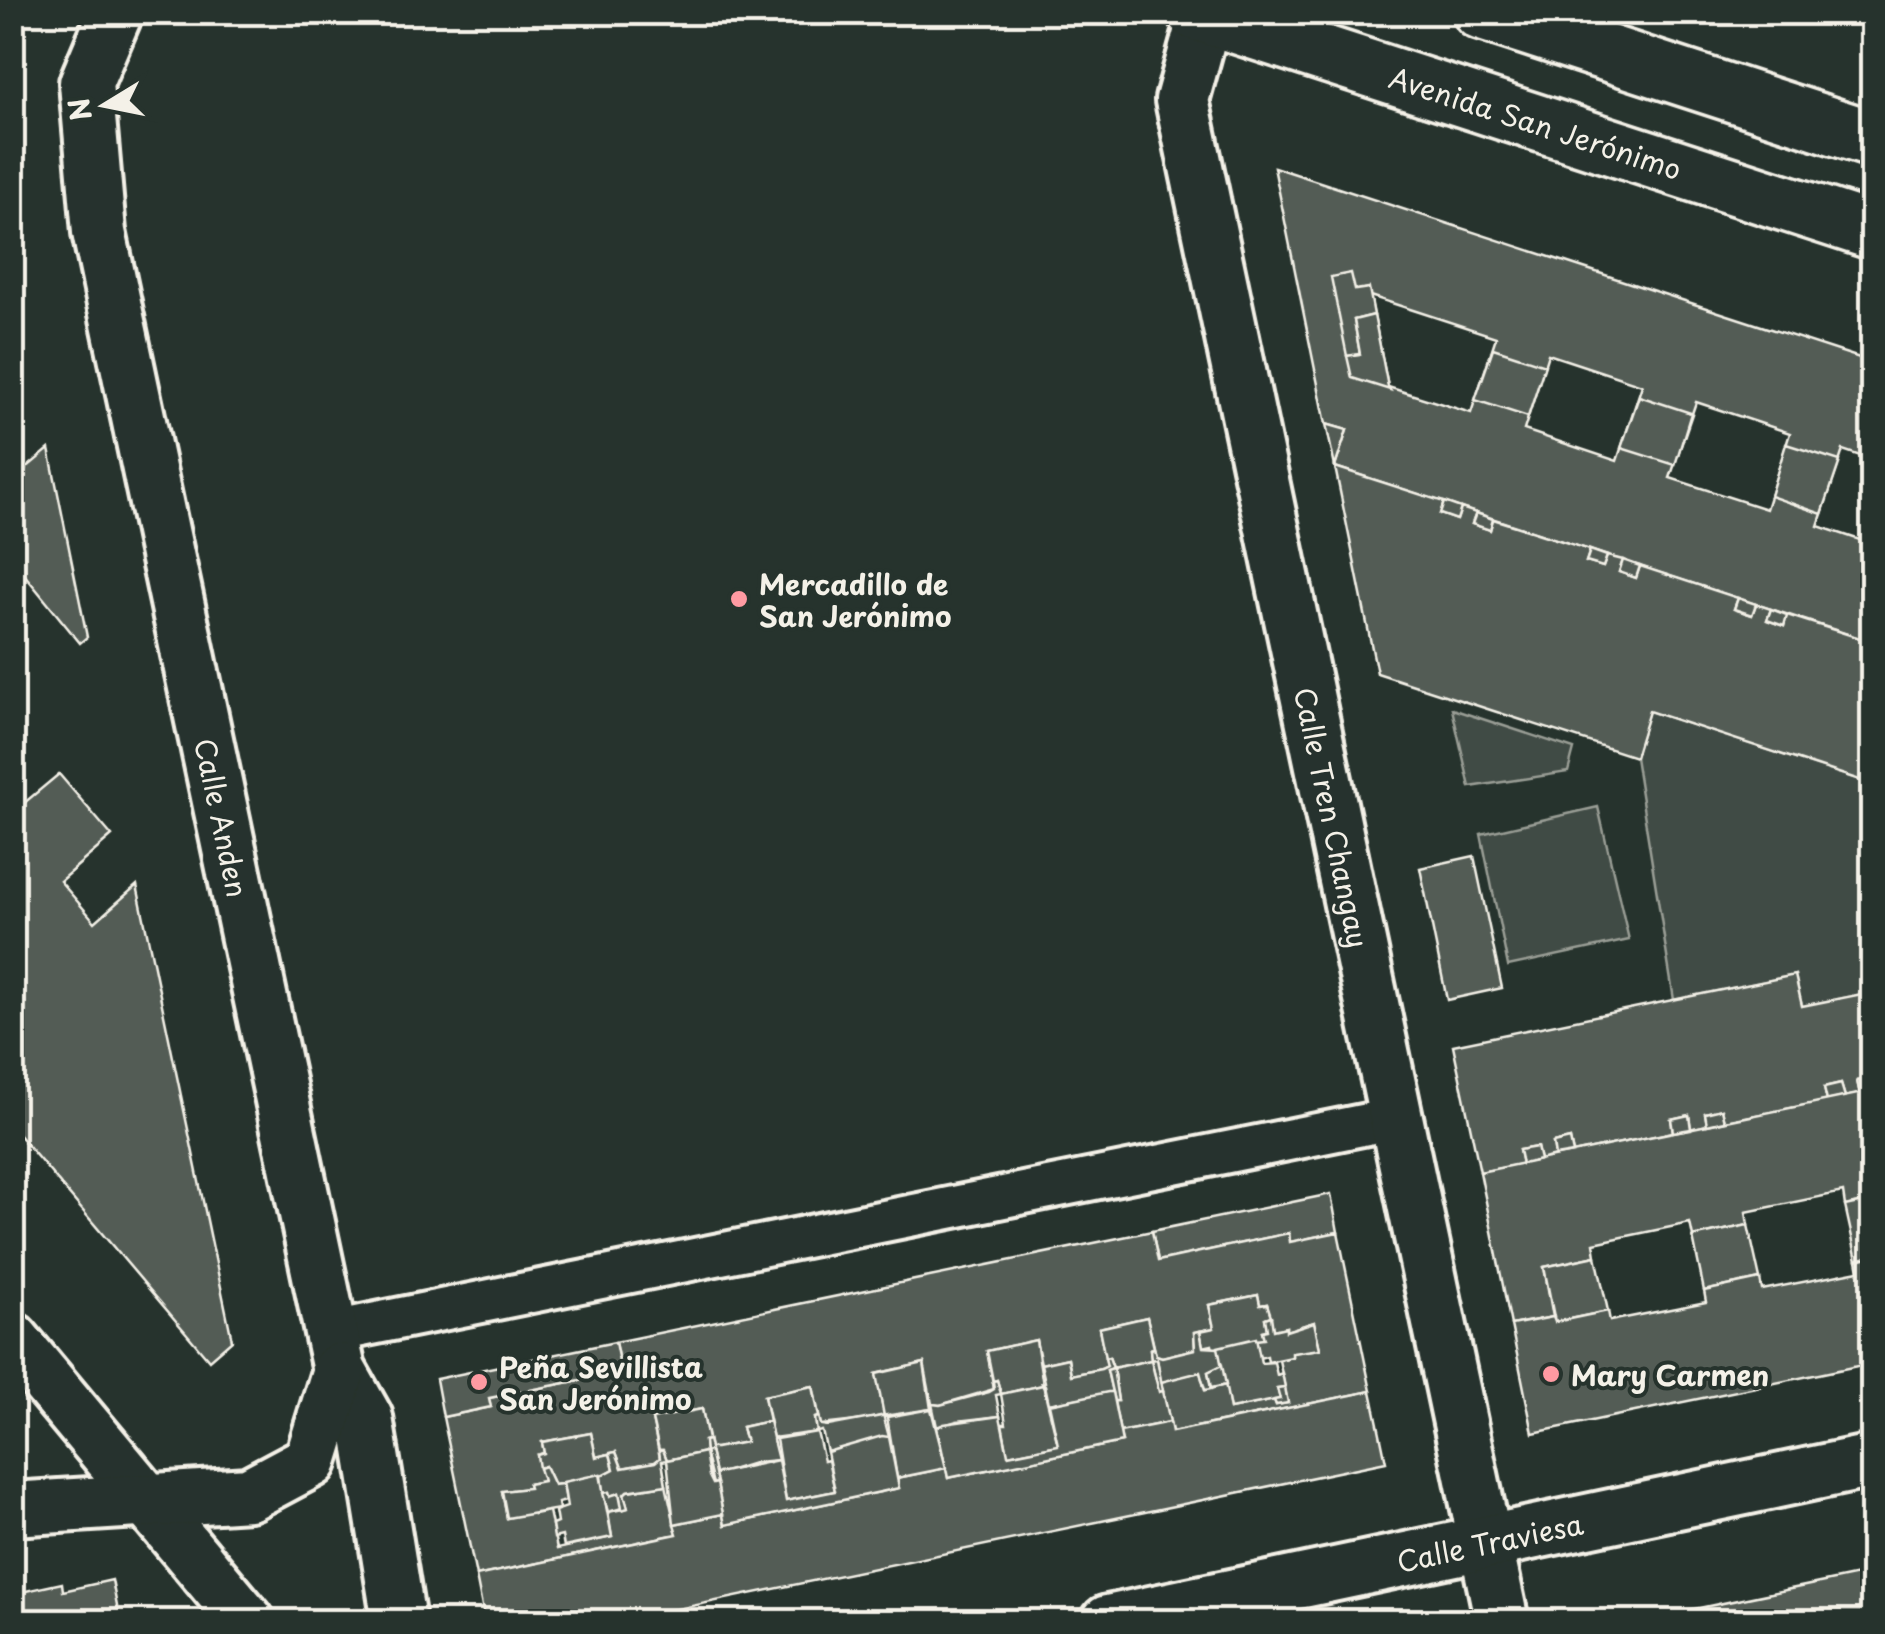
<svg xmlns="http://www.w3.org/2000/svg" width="1885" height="1634" viewBox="0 0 1885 1634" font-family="'Playpen Sans',sans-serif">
  <rect width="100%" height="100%" fill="#26332d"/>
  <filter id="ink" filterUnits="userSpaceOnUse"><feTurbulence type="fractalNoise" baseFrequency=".01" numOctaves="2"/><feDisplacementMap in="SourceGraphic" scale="20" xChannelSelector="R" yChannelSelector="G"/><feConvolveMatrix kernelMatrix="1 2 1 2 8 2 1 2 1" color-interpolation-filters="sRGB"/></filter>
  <g filter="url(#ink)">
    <!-- green -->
    <g fill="#414b45" stroke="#9a9e96" stroke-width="2.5">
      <polygon points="1452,709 1574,749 1568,772 1470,787"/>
      <polygon points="1649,711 1872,784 1872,992 1802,1006 1795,975 1674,1000 1635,757"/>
      <polygon points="1598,807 1629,940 1508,966 1481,834"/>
    </g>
    <!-- building -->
    <g fill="#525c55" stroke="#f4f1e8" stroke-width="2.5" fill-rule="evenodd">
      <path d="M1274,167L1872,362V460L1843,450L1818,526L1872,544V642L1335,467L1347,430L1326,424ZM1370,296L1496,337L1471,413L1388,387ZM1548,354L1642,385L1617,461L1524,430ZM1696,402L1790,433L1766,509L1670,478Z"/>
      <polygon points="1351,273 1355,290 1369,288 1374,315 1354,320 1360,354 1347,356 1331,277"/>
      <polygon points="1374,315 1388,387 1390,390 1352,378 1347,356 1360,354 1354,320"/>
      <polygon points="1493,348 1545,365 1528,417 1475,400"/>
      <polygon points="1639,396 1691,413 1675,465 1621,448"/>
      <polygon points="1326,424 1347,430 1335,467"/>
      <polygon points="1786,444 1840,461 1822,514 1770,496"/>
      <polygon points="49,449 87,637 80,643 19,568 12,573 12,480"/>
      <polygon points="1335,467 1444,502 1440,514 1457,520 1461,508 1476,513 1472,524 1490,530 1493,519 1590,550 1586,562 1603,567 1607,556 1623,560 1619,572 1636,578 1640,566 1738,598 1734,609 1752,615 1756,604 1771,609 1767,620 1784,626 1787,615 1872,642 1872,784 1649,711 1635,757 1377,673"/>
      <polygon points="1444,502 1461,508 1457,520 1440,514"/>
      <polygon points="1476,513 1493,519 1490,530 1472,524"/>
      <polygon points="1590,550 1607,556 1603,567 1586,562"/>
      <polygon points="1623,560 1640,566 1636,578 1619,572"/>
      <polygon points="1738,598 1756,604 1752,615 1734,609"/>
      <polygon points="1771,609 1787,615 1784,626 1767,620"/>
      <polygon points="59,774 112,836 60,881 95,922 137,885 232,1340 209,1360 12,1127 12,813"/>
      <polygon points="1474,856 1502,988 1447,1000 1420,868"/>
      <polygon points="1795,975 1802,1006 1872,992 1872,1078 1857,1081 1860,1094 1845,1097 1841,1084 1824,1088 1827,1101 1725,1121 1722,1109 1705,1113 1707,1125 1691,1129 1689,1115 1671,1119 1673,1132 1573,1153 1570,1139 1553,1143 1555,1156 1540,1160 1537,1147 1519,1150 1522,1164 1480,1172 1453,1045"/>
      <polygon points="1872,1078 1872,1091 1860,1094 1857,1081"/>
      <polygon points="1841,1084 1845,1097 1827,1101 1824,1088"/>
      <polygon points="1872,1091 1872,1200 1845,1206 1843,1192 1746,1212 1748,1225 1693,1237 1690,1223 1594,1243 1596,1256 1544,1267 1553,1317 1511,1325 1480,1172"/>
      <polygon points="1722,1109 1725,1121 1707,1125 1705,1113"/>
      <polygon points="1689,1115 1691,1129 1673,1132 1671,1119"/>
      <polygon points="1570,1139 1573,1153 1555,1156 1553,1143"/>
      <polygon points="1537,1147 1540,1160 1522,1164 1519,1150"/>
      <polygon points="1331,1194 1338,1232 1290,1242 1289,1233 1158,1261 1152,1231"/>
      <polygon points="1872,1200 1872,1256 1857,1260 1845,1206"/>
      <polygon points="1748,1225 1760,1279 1704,1291 1693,1237"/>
      <polygon points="1152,1231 1158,1261 1289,1233 1290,1242 1338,1232 1371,1391 1172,1432 1161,1382 1168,1379 1200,1372 1205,1390 1226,1385 1230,1409 1274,1400 1276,1405 1288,1403 1279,1360 1292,1357 1292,1353 1320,1349 1314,1322 1286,1331 1286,1327 1273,1330 1267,1304 1260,1305 1258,1295 1209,1305 1214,1328 1194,1332 1195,1349 1162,1357 1156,1355 1147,1317 1099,1328 1107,1366 1101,1369 1071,1375 1068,1358 1041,1364 1036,1340 987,1351 994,1389 940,1405 932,1404 924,1363 876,1374 884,1415 866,1420 821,1425 813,1386 764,1396 769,1421 742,1427 746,1442 716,1448 710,1448 702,1409 652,1419 660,1458 655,1462 622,1468 616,1452 596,1457 591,1433 542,1442 544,1453 537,1455 543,1481 528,1484 529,1488 502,1491 507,1518 534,1511 534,1514 549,1511 557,1549 612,1537 608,1512 628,1508 624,1494 627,1491 666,1485 677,1534 476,1576 443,1417 491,1407 489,1398 621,1372 615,1342"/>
      <polygon points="1596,1256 1608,1311 1555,1322 1544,1267"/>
      <polygon points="1872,1256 1872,1363 1533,1433 1511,1325 1553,1317 1555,1322 1608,1311 1610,1321 1706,1302 1704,1291 1760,1279 1762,1290 1859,1271 1857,1260"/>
      <polygon points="1258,1295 1260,1305 1267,1304 1271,1316 1265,1318 1267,1330 1262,1331 1264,1339 1213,1349 1212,1345 1203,1347 1200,1331 1214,1328 1209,1305"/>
      <polygon points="1271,1316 1273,1330 1286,1327 1286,1331 1314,1322 1320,1349 1292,1353 1292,1357 1268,1362 1267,1356 1259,1358 1256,1340 1264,1339 1262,1331 1267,1330 1265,1318"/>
      <polygon points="1147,1317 1154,1348 1150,1349 1151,1360 1113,1368 1109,1357 1105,1358 1099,1328"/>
      <polygon points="1200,1331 1203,1347 1219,1348 1222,1365 1208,1372 1211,1389 1205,1390 1200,1372 1161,1382 1157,1359 1151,1360 1150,1349 1154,1348 1156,1355 1162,1357 1195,1349 1194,1332"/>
      <polygon points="1256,1338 1261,1363 1274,1362 1277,1375 1282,1373 1285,1387 1277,1388 1280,1399 1230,1409 1218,1347"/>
      <polygon points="1036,1340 1043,1385 1001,1394 997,1380 993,1381 987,1351"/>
      <polygon points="615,1342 621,1372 489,1398 491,1407 443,1417 436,1379"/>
      <polygon points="1109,1357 1113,1368 1107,1370 1112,1392 1049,1404 1045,1385 1042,1383 1045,1382 1041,1364 1068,1358 1071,1375 1101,1369 1107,1366 1105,1358"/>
      <polygon points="1157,1359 1163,1391 1159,1392 1151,1360"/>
      <polygon points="1151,1360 1159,1392 1163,1391 1170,1422 1120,1432 1114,1401 1118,1401 1113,1368"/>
      <polygon points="924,1363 931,1409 884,1416 876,1374"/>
      <polygon points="1222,1365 1226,1385 1211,1388 1208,1372"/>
      <polygon points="1113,1368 1118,1401 1114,1401 1107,1370"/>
      <polygon points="997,1380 1001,1394 996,1395 1000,1416 957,1421 937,1427 932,1404 940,1405 989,1392 994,1389 993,1381"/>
      <polygon points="1043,1385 1058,1445 1008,1455 1002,1424 1006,1424 1001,1394"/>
      <polygon points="813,1386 819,1417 815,1418 817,1432 773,1438 764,1396"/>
      <polygon points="1285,1387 1288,1403 1276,1405 1274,1400 1280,1399 1277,1388"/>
      <polygon points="1371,1391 1386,1462 615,1622 485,1622 476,1576 677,1534 674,1524 723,1514 725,1525 899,1488 897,1478 946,1468 948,1478 1122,1442 1120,1432 1170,1422 1172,1432"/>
      <polygon points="1108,1392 1112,1392 1122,1442 948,1478 937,1427 944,1424 1000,1416 1008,1455 1058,1445 1049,1404"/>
      <polygon points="702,1409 708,1440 704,1441 705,1452 667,1460 663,1450 659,1450 652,1419"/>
      <polygon points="931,1409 946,1468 897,1478 887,1417"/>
      <polygon points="887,1415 884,1418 889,1437 831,1451 827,1452 822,1431 817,1432 815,1418 819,1417 821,1425 828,1426"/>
      <polygon points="769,1421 773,1438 776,1437 773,1440 778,1460 757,1462 715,1475 710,1451 705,1452 704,1441 708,1440 710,1448 716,1448 746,1442 742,1427"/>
      <polygon points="817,1432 824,1461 828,1460 835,1491 786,1501 776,1439"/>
      <polygon points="591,1433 596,1457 610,1454 614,1469 601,1476 554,1485 545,1466 539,1468 537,1455 544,1453 542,1442"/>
      <polygon points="882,1436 889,1437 899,1488 725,1525 715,1475 718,1473 778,1460 786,1501 835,1491 827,1452"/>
      <polygon points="659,1450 663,1450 667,1460 662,1461 666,1485 627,1491 624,1494 628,1508 622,1510 619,1493 610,1496 609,1492 603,1493 601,1476 614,1469 610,1453 616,1452 622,1468 655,1462 660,1458"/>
      <polygon points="710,1451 717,1483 713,1484 705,1452"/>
      <polygon points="705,1452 709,1476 713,1484 717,1483 723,1514 674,1524 667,1460"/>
      <polygon points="545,1466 554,1485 563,1484 566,1501 558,1503 559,1509 507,1518 502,1491 529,1488 528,1484 543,1481 539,1468"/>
      <polygon points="600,1474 612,1537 564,1547 562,1536 554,1538 552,1525 557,1523 555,1511 567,1507 563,1482"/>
      <polygon points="609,1492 610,1496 619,1493 622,1508 608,1512 603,1493"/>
      <polygon points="1872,1572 1872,1622 1632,1622"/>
      <polygon points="112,1580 120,1622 12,1622 12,1594 62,1583 63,1591"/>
    </g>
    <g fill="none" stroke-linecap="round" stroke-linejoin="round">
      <defs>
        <polyline id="pedestrian" points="332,1332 1397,1118"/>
        <g id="minor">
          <path id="s1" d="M116,12L86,83L99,232L339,1370L366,1418L399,1622"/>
          <path id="s2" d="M1205,16L1182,100L1502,1622"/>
          <polyline points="12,1339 248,1622"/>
          <polyline points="12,1509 249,1494 311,1461 339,1370"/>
          <path id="s3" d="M1108,1622L1872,1461"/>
        </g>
        <g id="primary">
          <path id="s4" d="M1195,12L1872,231"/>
          <polyline points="1481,12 1872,139"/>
        </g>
      </defs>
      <!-- pedestrian casing -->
      <use href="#pedestrian" stroke="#f4f1e8" stroke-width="48"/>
      <!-- minor casing -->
      <use href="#minor" stroke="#f4f1e8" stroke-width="60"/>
      <!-- primary casing -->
      <use href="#primary" stroke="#f4f1e8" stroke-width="62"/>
      <!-- pedestrian -->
      <use href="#pedestrian" stroke="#26332d" stroke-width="40"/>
      <!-- minor -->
      <use href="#minor" stroke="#26332d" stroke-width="52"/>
      <!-- primary -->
      <use href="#primary" stroke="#26332d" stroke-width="55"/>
    </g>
  </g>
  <!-- markers -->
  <g fill="#ff9aa2" stroke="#26332d" stroke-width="4">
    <circle cx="739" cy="599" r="10"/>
    <circle cx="1551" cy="1374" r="10"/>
    <circle cx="479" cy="1382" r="10"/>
  </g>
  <g text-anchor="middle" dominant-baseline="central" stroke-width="8" stroke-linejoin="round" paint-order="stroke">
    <!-- street labels -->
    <g font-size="28" fill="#f4f1e8" stroke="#26332d">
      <text stroke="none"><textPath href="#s4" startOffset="358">Avenida San Jerónimo</textPath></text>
      <text stroke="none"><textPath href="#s1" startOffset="825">Calle Anden</textPath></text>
      <text stroke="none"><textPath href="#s2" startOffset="820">Calle Tren Changay</textPath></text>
      <text stroke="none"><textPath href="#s3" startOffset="390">Calle Traviesa</textPath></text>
    </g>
    <!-- poi labels -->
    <g font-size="28" font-weight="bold" fill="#f4f1e8" stroke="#26332d" text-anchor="start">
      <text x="759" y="583">Mercadillo de<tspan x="759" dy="32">San Jerónimo</tspan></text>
      <text x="499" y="1366">Peña Sevillista<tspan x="499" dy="32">San Jerónimo</tspan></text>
      <text x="1571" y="1374">Mary Carmen</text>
    </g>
  </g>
  <!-- margin -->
  <rect width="1885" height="1634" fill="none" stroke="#26332d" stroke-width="50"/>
  <rect x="25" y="25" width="1835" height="1584" fill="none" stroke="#f4f1e8" stroke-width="4" filter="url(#ink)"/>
  <!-- north arrow -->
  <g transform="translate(105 105) rotate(260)" stroke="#26332d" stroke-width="8" paint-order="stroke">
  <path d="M0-8L18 38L0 25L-18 38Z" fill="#f4f1e8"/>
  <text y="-15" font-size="28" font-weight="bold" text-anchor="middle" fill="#f4f1e8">N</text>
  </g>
</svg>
